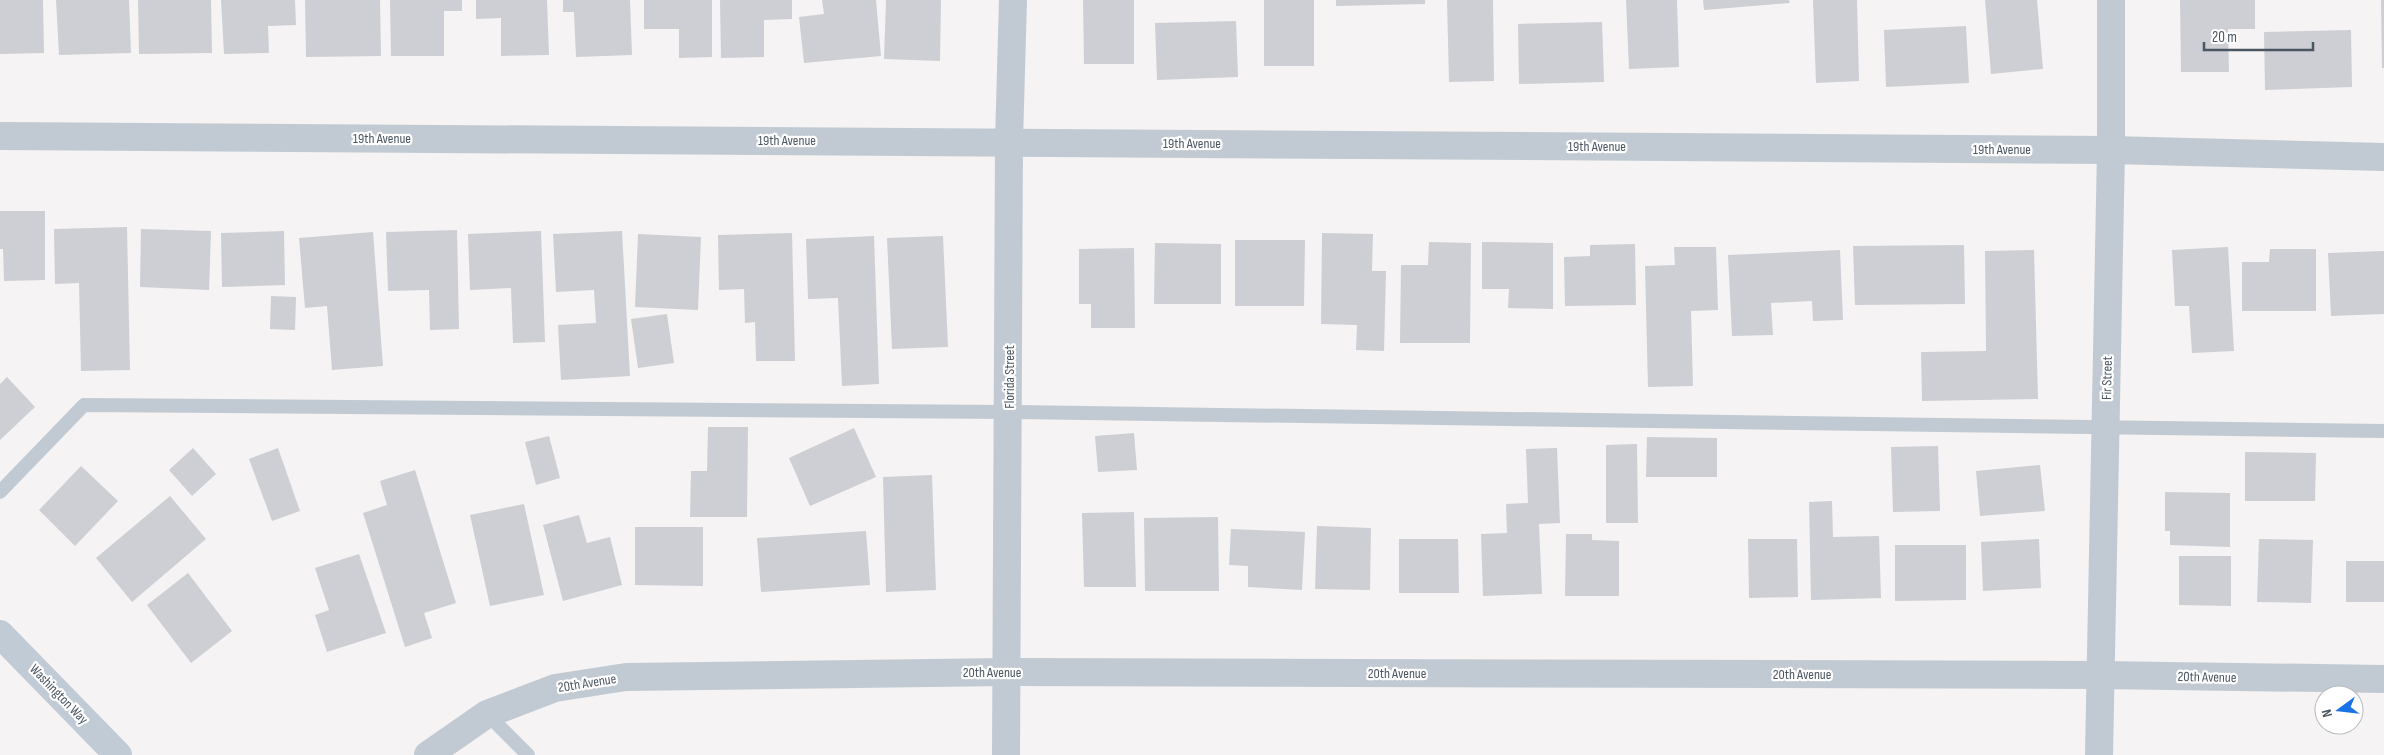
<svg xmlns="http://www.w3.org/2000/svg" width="2384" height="755" viewBox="0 0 2384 755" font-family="'Sofia Sans Condensed',sans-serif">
  <rect width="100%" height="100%" fill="#f5f3f3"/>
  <!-- building -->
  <g fill="#cdcfd5">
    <polygon points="0,0 43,0 44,53 0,54"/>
    <polygon points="56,0 129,0 131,53 59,55"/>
    <polygon points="138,0 211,0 212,53 139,54"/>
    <polygon points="221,0 295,0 296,25 268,26 269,53 224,54"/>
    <polygon points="305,0 380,0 381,56 306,57"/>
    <polygon points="390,0 462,0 462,11 444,11 444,56 391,56"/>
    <polygon points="476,0 547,0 549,55 501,56 501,18 476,19"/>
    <polygon points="563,0 630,0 632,55 576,57 574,12 563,12"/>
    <polygon points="644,0 712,0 712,57 679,58 679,29 644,29"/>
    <polygon points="720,0 792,0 792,19 764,20 764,57 721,58"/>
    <polygon points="822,0 876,0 881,56 804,63 799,17 824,14"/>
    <polygon points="886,0 941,0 940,61 884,59"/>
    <polygon points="1083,0 1134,0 1134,64 1084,64"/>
    <rect x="1264" y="0" width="50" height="66"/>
    <polygon points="1336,0 1425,0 1425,4 1336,6"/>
    <polygon points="1447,0 1493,0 1494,81 1449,82"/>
    <polygon points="1626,0 1677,0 1679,67 1629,69"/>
    <polygon points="1703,0 1789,0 1790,3 1704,10"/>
    <polygon points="1813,0 1857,0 1859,81 1816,83"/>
    <polygon points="1985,0 2037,0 2043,69 1991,74"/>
    <polygon points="2180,0 2255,0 2255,29 2228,29 2229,72 2181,72"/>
    <polygon points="2381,0 2384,0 2384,68 2382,68"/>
    <polygon points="1236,21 1238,77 1157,80 1155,23"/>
    <polygon points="1602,22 1604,82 1519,84 1518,24"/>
    <polygon points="1966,26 1969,83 1886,87 1884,30"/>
    <polygon points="2351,30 2352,87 2265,90 2264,32"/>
    <polygon points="0,211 45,211 45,280 4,281 3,249 0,249"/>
    <polygon points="127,227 130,370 81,371 79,283 55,284 54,229"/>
    <polygon points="141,229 211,231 209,290 140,287"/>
    <polygon points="457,230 459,329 430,330 429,290 388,291 386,232"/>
    <polygon points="284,231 285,285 222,287 221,233"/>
    <polygon points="541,231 545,342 513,343 511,288 470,290 468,234"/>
    <polygon points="622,231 630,376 561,380 558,325 596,323 594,290 556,292 553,234"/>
    <polygon points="373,232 383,366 332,370 327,306 305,308 299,238"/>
    <polygon points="792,233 795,361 756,361 755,322 745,323 744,289 719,290 718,235"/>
    <polygon points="1322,233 1373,234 1372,271 1386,271 1384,351 1356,350 1357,325 1321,324"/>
    <polygon points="638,234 701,237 698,310 635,307"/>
    <polygon points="874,236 879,384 842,386 838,298 808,299 806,239"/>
    <polygon points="943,236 948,347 892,349 887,238"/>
    <polygon points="1235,240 1305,240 1304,306 1235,306"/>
    <polygon points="1429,242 1471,243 1470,343 1400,343 1401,265 1428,265"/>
    <polygon points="1482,242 1553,243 1553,309 1508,308 1509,289 1482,289"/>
    <polygon points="1155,243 1221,244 1221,304 1154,304"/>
    <polygon points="1635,244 1636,305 1565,306 1564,257 1590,256 1590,245"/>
    <polygon points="1964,245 1965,304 1855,305 1853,246"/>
    <polygon points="1674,247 1716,247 1718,310 1691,311 1693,386 1648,387 1645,266 1675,265"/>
    <polygon points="2228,247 2234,351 2192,353 2189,306 2175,306 2172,250"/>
    <polygon points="1134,248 1135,328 1091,328 1091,304 1079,304 1079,249"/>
    <polygon points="2270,249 2316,249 2316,311 2242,311 2242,262 2269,262"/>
    <polygon points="1840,250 1843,320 1813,321 1812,301 1771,303 1773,335 1732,336 1728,255"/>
    <polygon points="2034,250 2038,399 1922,401 1921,352 1986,351 1985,251"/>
    <polygon points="2384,251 2384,314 2331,316 2328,253"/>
    <polygon points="271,296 296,297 295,330 270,329"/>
    <polygon points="667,314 674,363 638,368 631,319"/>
    <polygon points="7,377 35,407 0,440 0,384"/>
    <polygon points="708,427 748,427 747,517 690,517 691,471 707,471"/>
    <polygon points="854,428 876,477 810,506 789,458"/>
    <polygon points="1134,433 1137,470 1098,472 1095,436"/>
    <polygon points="549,436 560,478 536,485 525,442"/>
    <polygon points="1647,437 1717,438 1717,477 1646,477"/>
    <polygon points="1637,444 1638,523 1606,523 1606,445"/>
    <polygon points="1938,446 1940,511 1893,512 1891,447"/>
    <polygon points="193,448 216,474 192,496 169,470"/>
    <polygon points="278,448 300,511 272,521 249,459"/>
    <polygon points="1557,448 1560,523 1539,524 1542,594 1483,596 1481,534 1507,533 1506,504 1528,503 1526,449"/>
    <polygon points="2245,452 2316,453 2315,501 2245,501"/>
    <polygon points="2040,465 2045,511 1980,516 1976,471"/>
    <polygon points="81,466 118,501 75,546 39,510"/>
    <polygon points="415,470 456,603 424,613 432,638 405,647 363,513 387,505 380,481"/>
    <polygon points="932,475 936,590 886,592 883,477"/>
    <polygon points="2165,492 2230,493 2230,547 2170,545 2170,531 2165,531"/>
    <polygon points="170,496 206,539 132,602 96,558"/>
    <polygon points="1832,501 1833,537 1879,536 1881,598 1811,600 1809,502"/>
    <polygon points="524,504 544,595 490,606 470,515"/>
    <polygon points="1134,512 1136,587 1084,587 1082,513"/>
    <polygon points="579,515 587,543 610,537 622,585 563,601 543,525"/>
    <polygon points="1218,517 1219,591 1145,591 1144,518"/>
    <polygon points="1317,526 1371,528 1370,590 1315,589"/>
    <polygon points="635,527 703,527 703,586 635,585"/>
    <polygon points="1231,529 1305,532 1302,590 1248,587 1248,566 1229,565"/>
    <polygon points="866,531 870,585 761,592 757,538"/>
    <polygon points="1566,534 1592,534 1592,540 1619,541 1619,596 1565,596"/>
    <polygon points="1399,539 1458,539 1459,593 1399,593"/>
    <polygon points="1748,539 1797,539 1798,597 1749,598"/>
    <polygon points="2039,539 2041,588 1983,591 1981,542"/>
    <polygon points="2259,539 2313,540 2311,603 2257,602"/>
    <polygon points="1895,545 1966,545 1966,600 1895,601"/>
    <polygon points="359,554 386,633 327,652 315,615 329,610 315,568"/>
    <polygon points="2179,556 2231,556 2231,606 2179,605"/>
    <rect x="2346" y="561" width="38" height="41"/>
    <polygon points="188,573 232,631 191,663 147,605"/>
  </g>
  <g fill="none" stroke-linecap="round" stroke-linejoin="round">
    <!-- service -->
    <g stroke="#c1cad2" stroke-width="14">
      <polyline points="0,492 84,405 1008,412 2384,431"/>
      <polyline points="487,714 528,755"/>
    </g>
    <!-- minor -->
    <g stroke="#c1cad2" stroke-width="28">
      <polyline points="0,136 2111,150 2384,157"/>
      <polyline points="428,755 487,714 555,688 626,677 1006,672 2101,675 2384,679"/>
      <polyline points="1006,755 1009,141 1013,0"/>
      <polyline points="2099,755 2111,150 2111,0"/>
    </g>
    <!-- secondary -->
    <polyline stroke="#c1cbd6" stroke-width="28" points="0,634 118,755"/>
  </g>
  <g text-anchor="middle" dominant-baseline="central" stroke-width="4.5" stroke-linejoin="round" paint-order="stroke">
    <!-- street labels -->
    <g font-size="14" fill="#4a5661" stroke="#fff">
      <text x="382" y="138">19th Avenue</text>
      <text x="787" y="140">19th Avenue</text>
      <text x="1192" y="143">19th Avenue</text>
      <text x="1597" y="146">19th Avenue</text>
      <text x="2002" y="149">19th Avenue</text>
      <text transform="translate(1009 377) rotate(-90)">Florida Street</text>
      <text transform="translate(2107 378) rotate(-89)">Fir Street</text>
      <text x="992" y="672">20th Avenue</text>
      <text x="1397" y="673">20th Avenue</text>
      <text x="1802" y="674">20th Avenue</text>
      <text transform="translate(2207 677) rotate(1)">20th Avenue</text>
      <text transform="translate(587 683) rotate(-9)">20th Avenue</text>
      <text transform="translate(59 694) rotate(46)">Washington Way</text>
    </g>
  </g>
  <!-- north arrow -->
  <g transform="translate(2339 710) rotate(255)"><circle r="24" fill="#ffffff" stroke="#b7bbc0"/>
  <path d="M0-4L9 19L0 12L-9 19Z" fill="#1a73e8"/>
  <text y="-8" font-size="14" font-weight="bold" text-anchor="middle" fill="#4a5661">N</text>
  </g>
  <!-- scale -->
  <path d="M2204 42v8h109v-8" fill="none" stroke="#4a5661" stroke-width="2.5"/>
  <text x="2212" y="42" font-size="15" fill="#4a5661" stroke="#ffffff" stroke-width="4" paint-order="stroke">20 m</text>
</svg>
